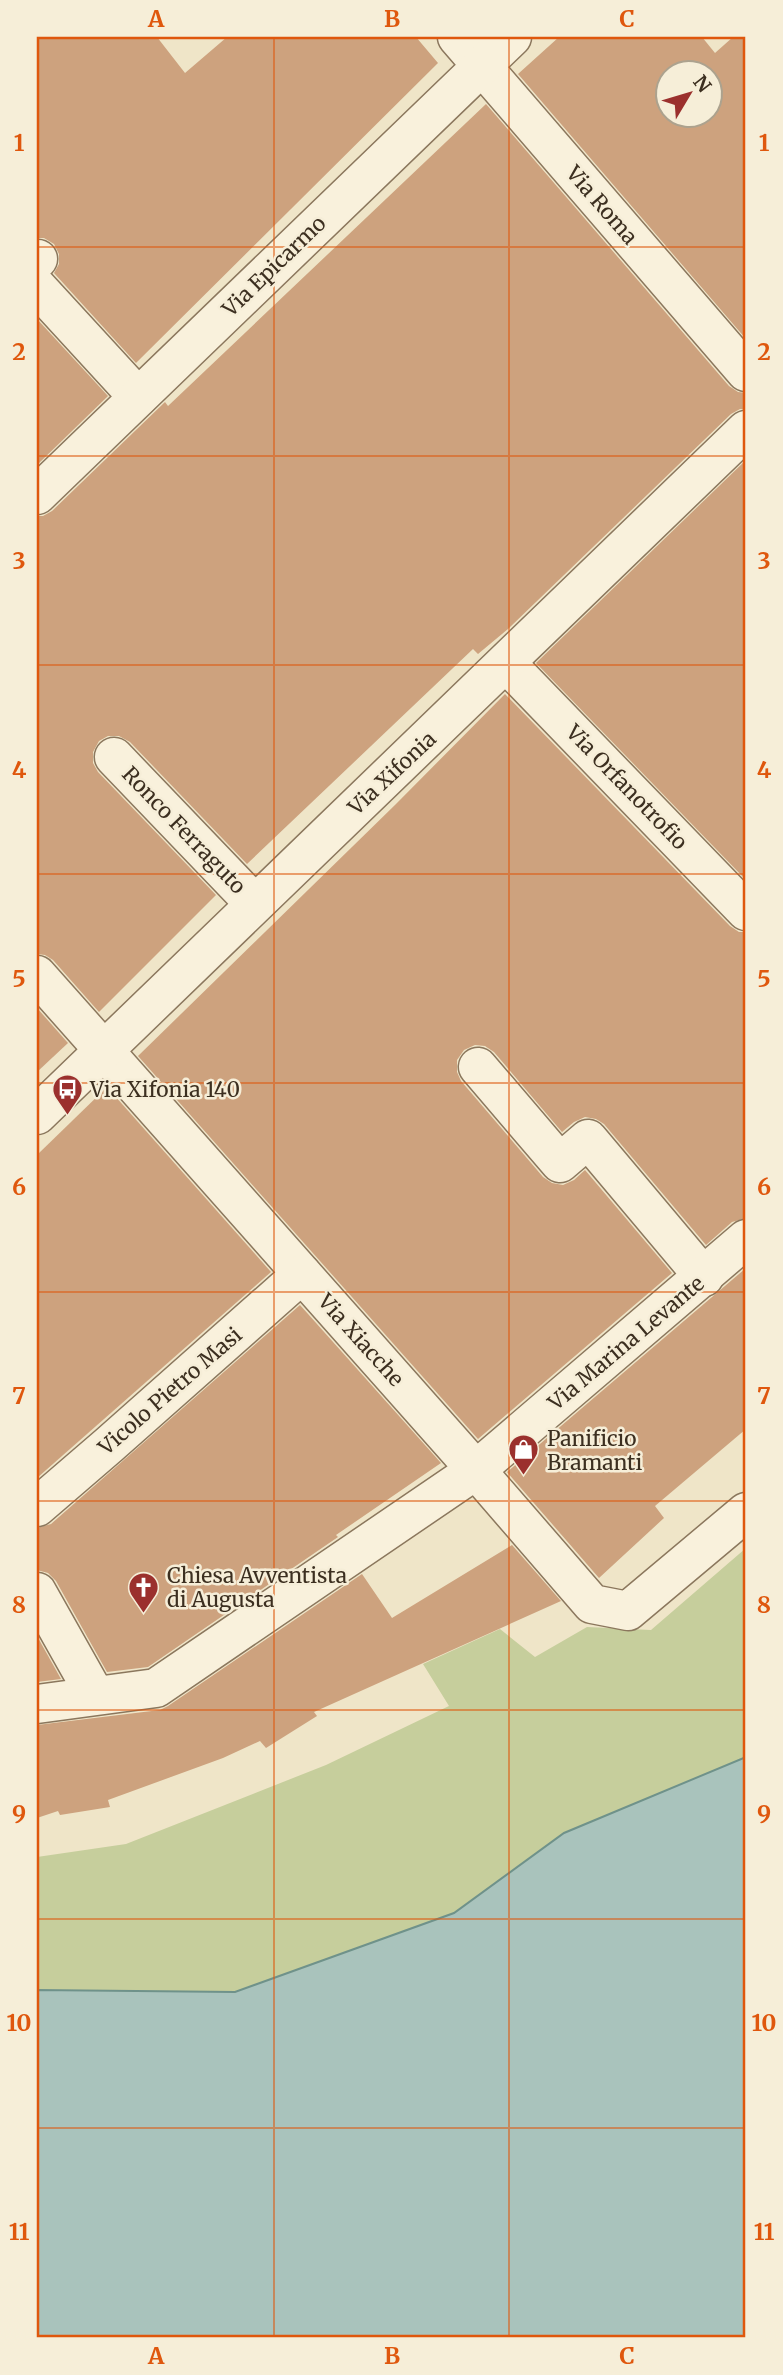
<svg xmlns="http://www.w3.org/2000/svg" width="783" height="2375" viewBox="0 0 783 2375" font-family="Merriweather,serif">
  <rect width="100%" height="100%" fill="#efe5c8"/>
  <!-- green -->
  <polygon fill="#c6ce9c" points="746,1548 746,1757 564,1833 454,1913 235,1992 37,1990 37,1857 126,1844 326,1765 449,1706 423,1664 500,1629 535,1657 587,1627 651,1630"/>
  <!-- water -->
  <polygon fill="#a9c3bc" stroke="#6f928a" stroke-width="2" points="746,1757 746,2338 37,2338 37,1990 235,1992 454,1913 564,1833"/>
  <!-- building -->
  <g fill="#cda27e" fill-rule="evenodd">
    <polygon points="37,37 157,37 185,73 227,37 416,37 438,63 136,363 54,273 59,264 59,254 54,244 44,238 37,238"/>
    <path d="M559,37H702L715,53L733,37H746V83L743,86L746,90V339L518,74ZM668,74H710V116H668Z"/>
    <polygon points="486,104 729,386 738,392 746,393 746,409 740,409 731,414 508,629 478,654 473,649 247,864 130,742 119,736 108,736 99,741 93,752 93,763 98,772 216,895 99,1012 53,960 45,955 37,954 37,516 43,516 52,511 165,402 168,406"/>
    <polygon points="37,319 108,396 37,465"/>
    <polygon points="746,460 746,880 536,663"/>
    <polygon points="505,694 730,926 739,932 746,932 746,1218 732,1222 706,1245 604,1124 596,1119 585,1117 574,1122 562,1132 494,1052 485,1046 475,1045 464,1050 457,1060 457,1072 461,1081 543,1177 552,1183 563,1185 574,1180 585,1170 672,1273 478,1439 138,1056 396,804"/>
    <polygon points="37,1008 68,1043 37,1072"/>
    <polygon points="107,1087 271,1272 37,1478 37,1155"/>
    <polygon points="746,1268 746,1429 655,1506 664,1518 599,1578 507,1472"/>
    <polygon points="300,1305 441,1463 336,1535 338,1537 148,1667 107,1672 56,1581 48,1573 37,1570 37,1528 51,1524"/>
    <polygon points="512,1545 561,1601 314,1712 317,1716 266,1748 260,1741 223,1758 108,1800 110,1807 60,1815 58,1811 37,1818 37,1725 160,1710 168,1706 362,1574 392,1618"/>
    <polygon points="37,1636 61,1679 37,1682"/>
  </g>
  <g fill="none" stroke-linecap="round" stroke-linejoin="round">
    <defs>
      <g id="minor">
        <polyline points="457,37 746,372"/>
        <polyline points="37,260 38,259"/>
        <polyline points="37,287 138,397"/>
        <polyline points="37,495 512,37"/>
        <polyline points="507,664 746,911"/>
        <polyline points="114,757 254,903"/>
        <polyline points="37,975 476,1470 592,1604 628,1611 746,1512"/>
        <polyline points="478,1067 560,1163 588,1139 704,1277"/>
        <polyline points="37,1115 746,430"/>
        <polyline points="37,1507 109,1445 302,1274"/>
        <polyline points="37,1592 95,1695"/>
        <polyline points="37,1704 156,1688 476,1470 746,1239"/>
      </g>
    </defs>
    <!-- minor casing -->
    <use href="#minor" stroke="#8b775d" stroke-width="41"/>
    <!-- minor -->
    <use href="#minor" stroke="#f9f1dc" stroke-width="38"/>
  </g>
  <!-- grid -->
  <path fill="none" stroke="#df570d" stroke-width="2" stroke-opacity="0.55" d="M274,37V2338M509,37V2338M37,247H746M37,456H746M37,665H746M37,874H746M37,1083H746M37,1292H746M37,1501H746M37,1710H746M37,1919H746M37,2128H746"/>
  <!-- icons -->
  <defs>
    <symbol id="bus-pin" viewBox="-11 -11 22 30"><path d="M0 17L-7.5 6A9.5 9.5 0 1 1 7.5 6Z" fill="#9b302d" stroke="#f6eed8"/><path d="M-5-6H5V4H4V6H2V4H-2V6H-4V4H-5ZM-3.5-4V0h7V-4ZM-3.5 1.2v1.5H-2V1.2ZM2 1.2v1.5H3.5V1.2Z" fill="#fff"/></symbol>
    <symbol id="shop-pin" viewBox="-11 -11 22 30"><path d="M0 17L-7.5 6A9.5 9.5 0 1 1 7.5 6Z" fill="#9b302d" stroke="#f6eed8"/><path d="M-5-2.5h2.3a2.7 3.5 0 0 1 5.4 0H5L5.5 6h-11ZM-1.5-2.5h3a1.5 2.3 0 0 0-3 0Z" fill="#fff"/></symbol>
    <symbol id="church-pin" viewBox="-11 -11 22 30"><path d="M0 17L-7.5 6A9.5 9.5 0 1 1 7.5 6Z" fill="#9b302d" stroke="#f6eed8"/><path d="M-1.2-6h2.4v3.5h3.3v2.4h-3.3V6h-2.4V-.1h-3.3v-2.4h3.3Z" fill="#fff"/></symbol>
  </defs>
  <g fill-rule="evenodd">
    <use href="#bus-pin" x="50" y="1072" width="35" height="47"/>
    <use href="#shop-pin" x="506" y="1432" width="35" height="47"/>
    <use href="#church-pin" x="126" y="1570" width="35" height="47"/>
  </g>
  <g text-anchor="middle" dominant-baseline="central" stroke-width="5" stroke-linejoin="round" paint-order="stroke">
    <!-- street labels -->
    <g font-size="21" fill="#3c2f20" stroke="#f6eed8">
      <text transform="translate(602 205) rotate(49)">Via Roma</text>
      <text transform="translate(274 266) rotate(-44)">Via Epicarmo</text>
      <text transform="translate(392 773) rotate(-43)">Via Xifonia</text>
      <text transform="translate(627 787) rotate(46)">Via Orfanotrofio</text>
      <text transform="translate(184 830) rotate(46)">Ronco Ferraguto</text>
      <text transform="translate(361 1340) rotate(48)">Via Xiacche</text>
      <text transform="translate(626 1343) rotate(-40)">Via Marina Levante</text>
      <text transform="translate(170 1391) rotate(-41)">Vicolo Pietro Masi</text>
    </g>
    <!-- poi labels -->
    <g font-size="21" fill="#3c2f20" stroke="#f6eed8" text-anchor="start">
      <text x="90" y="1089">Via Xifonia 140</text>
      <text x="547" y="1438">Panificio<tspan x="547" dy="24">Bramanti</tspan></text>
      <text x="167" y="1575">Chiesa Avventista<tspan x="167" dy="24">di Augusta</tspan></text>
    </g>
  </g>
  <!-- border -->
  <rect width="783" height="2375" fill="none" stroke="#f6eed8" stroke-width="77"/>
  <!-- north arrow -->
  <g transform="translate(689 94) rotate(52)"><circle r="33" fill="#f6eed8" stroke="#aca28e" stroke-width="2"/>
  <path d="M0-5L12 26L0 18L-12 26Z" fill="#9b302d"/>
  <text y="-10" font-size="19" font-weight="bold" text-anchor="middle" fill="#3c2f20">N</text>
  </g>
  <rect x="38" y="38" width="706" height="2298" fill="none" stroke="#df570d" stroke-width="2.5"/>
  <g font-size="23" text-anchor="middle" font-weight="bold" fill="#df570d">
    <text x="156" y="27">A</text>
    <text x="392" y="27">B</text>
    <text x="627" y="27">C</text>
    <text x="19" y="151">1</text>
    <text x="764" y="151">1</text>
    <text x="19" y="360">2</text>
    <text x="764" y="360">2</text>
    <text x="19" y="569">3</text>
    <text x="764" y="569">3</text>
    <text x="19" y="778">4</text>
    <text x="764" y="778">4</text>
    <text x="19" y="987">5</text>
    <text x="764" y="987">5</text>
    <text x="19" y="1195">6</text>
    <text x="764" y="1195">6</text>
    <text x="19" y="1404">7</text>
    <text x="764" y="1404">7</text>
    <text x="19" y="1613">8</text>
    <text x="764" y="1613">8</text>
    <text x="19" y="1822">9</text>
    <text x="764" y="1822">9</text>
    <text x="19" y="2031">10</text>
    <text x="764" y="2031">10</text>
    <text x="19" y="2240">11</text>
    <text x="764" y="2240">11</text>
    <text x="156" y="2364">A</text>
    <text x="392" y="2364">B</text>
    <text x="627" y="2364">C</text>
  </g>
</svg>
